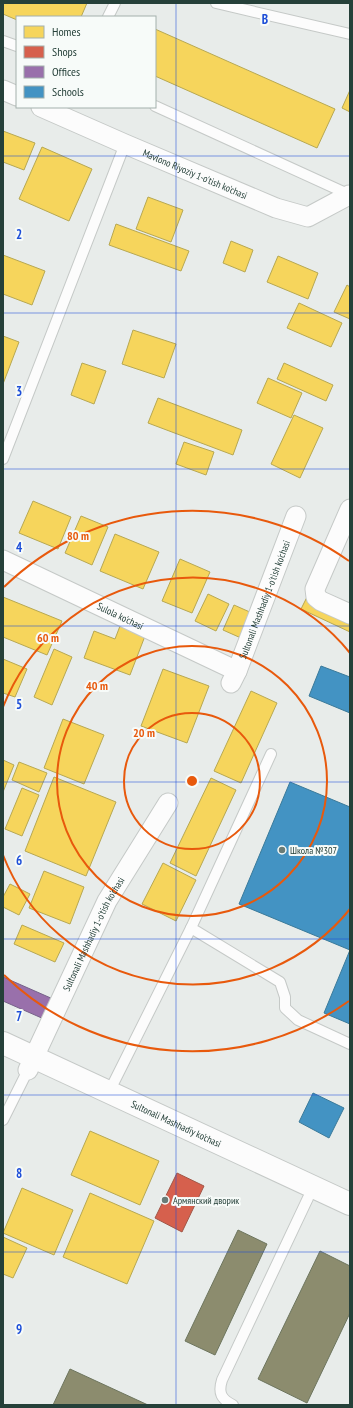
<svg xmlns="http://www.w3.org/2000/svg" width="353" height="1408" viewBox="0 0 353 1408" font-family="'PT Sans Narrow',sans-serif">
  <rect width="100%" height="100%" fill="#e8ecea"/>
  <!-- homes -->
  <g fill="#f6d55c" stroke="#b7a852">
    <polygon points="3,3 87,3 81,17 17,17 17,20 3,14"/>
    <polygon points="155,29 335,109 317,148 155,76"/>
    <polygon points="350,90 350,112 342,108"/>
    <polygon points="3,131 35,143 24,170 3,162"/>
    <polygon points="42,147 92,169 69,221 19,199"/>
    <polygon points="148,197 183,210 171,242 136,229"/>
    <polygon points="116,224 189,251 181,271 109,245"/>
    <polygon points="231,241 253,250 245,272 223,263"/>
    <polygon points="3,255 45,271 32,305 3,294"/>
    <polygon points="278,256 318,273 308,299 267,282"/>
    <polygon points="347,285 350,287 350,319 334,312"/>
    <polygon points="299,303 342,323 331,347 287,328"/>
    <polygon points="133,330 176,344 164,378 122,364"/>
    <polygon points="3,336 19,342 3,384"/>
    <polygon points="82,363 106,371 94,404 71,395"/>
    <polygon points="284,363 333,385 326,401 277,379"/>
    <polygon points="268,378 302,393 291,418 257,403"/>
    <polygon points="158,398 242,430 233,455 148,423"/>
    <polygon points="294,415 323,428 300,478 271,464"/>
    <polygon points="184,442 214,452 206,475 176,464"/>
    <polygon points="33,501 71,517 58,549 19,533"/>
    <polygon points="81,516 108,527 92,565 65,553"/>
    <polygon points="115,534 159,552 143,589 100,571"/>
    <polygon points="180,559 210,572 192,613 162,601"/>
    <polygon points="208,594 229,604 216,631 195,621"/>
    <polygon points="3,597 62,621 47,655 3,637"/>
    <polygon points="307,597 350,617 350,632 301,609"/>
    <polygon points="234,605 252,613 241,638 223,630"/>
    <polygon points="120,626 145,636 130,675 84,658 94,631 115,639"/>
    <polygon points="54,649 72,657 52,705 34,697"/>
    <polygon points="3,659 27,669 15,697 3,693"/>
    <polygon points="163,669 209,686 187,743 141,726"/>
    <polygon points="251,691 277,703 241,783 214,771"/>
    <polygon points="63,719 104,735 84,784 44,768"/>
    <polygon points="3,760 14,765 3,792"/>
    <polygon points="19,762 47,773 39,792 12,780"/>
    <polygon points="54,777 116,802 86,876 25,851"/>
    <polygon points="211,778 236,790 196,876 170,863"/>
    <polygon points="22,788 39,795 22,836 5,829"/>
    <polygon points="163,863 196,880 176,921 142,904"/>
    <polygon points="44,871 84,887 70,924 29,908"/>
    <polygon points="10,884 30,894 19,915 3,907 3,897"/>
    <polygon points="22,925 64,943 55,962 14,944"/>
    <polygon points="90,1131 159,1161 140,1205 71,1175"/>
    <polygon points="22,1188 73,1210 54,1255 3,1233"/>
    <polygon points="90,1193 154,1221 127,1284 63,1257"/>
    <polygon points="3,1237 27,1248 13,1278 3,1274"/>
  </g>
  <!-- shops -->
  <polygon fill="#d6604d" stroke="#a15647" points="177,1173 204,1186 182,1232 155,1218"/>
  <!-- offices -->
  <polygon fill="#9970ab" stroke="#766289" points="3,977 53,999 44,1019 3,1001"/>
  <!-- schools -->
  <g fill="#4393c3" stroke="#3a7a9a">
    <polygon points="321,666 350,677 350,713 309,696"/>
    <polygon points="290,782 350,807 350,950 239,904"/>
    <polygon points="350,950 350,1024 324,1013"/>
    <polygon points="313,1093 344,1108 329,1138 299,1122"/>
  </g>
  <!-- industry -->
  <g fill="#8c8c6e" stroke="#6d755e">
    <polygon points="238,1230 267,1244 215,1355 185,1341"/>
    <polygon points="320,1251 350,1266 350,1313 307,1403 258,1379"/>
    <polygon points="70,1369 148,1405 53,1405"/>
  </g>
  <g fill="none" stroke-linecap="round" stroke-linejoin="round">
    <defs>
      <g id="service">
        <polyline points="216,3 350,34"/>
        <polyline points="108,17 115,3"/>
        <polyline points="3,41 17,46"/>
        <polyline points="155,106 350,195"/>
        <polyline points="3,459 125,144"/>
        <polyline points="271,754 191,928 280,982 285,997 285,1008 298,1020 350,1044"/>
        <polyline points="109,1092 191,928"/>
        <polyline points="3,1120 28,1070"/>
        <path d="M233,1405C221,1399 218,1393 222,1380L308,1198"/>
      </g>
      <g id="minor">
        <polyline points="3,90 17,96"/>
        <path id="s1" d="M41,107L125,144L276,208L308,217L349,195"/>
        <polyline points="350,509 315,589 316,597 321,601 350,614"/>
        <path id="s2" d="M3,560L237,671"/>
        <path id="s3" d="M231,683L237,671L296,516"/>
        <path id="s4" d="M28,1070L107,901L168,803"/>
      </g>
      <g id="tertiary">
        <path id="s5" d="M3,1043L350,1204"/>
      </g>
    </defs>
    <!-- service casing -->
    <use href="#service" stroke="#c5c9c7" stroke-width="12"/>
    <!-- minor casing -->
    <use href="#minor" stroke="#c5c9c7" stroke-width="21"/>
    <!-- tertiary casing -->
    <use href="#tertiary" stroke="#c5c9c7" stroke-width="24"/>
    <!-- service -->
    <use href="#service" stroke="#fcfcfc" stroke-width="10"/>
    <!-- minor -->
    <use href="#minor" stroke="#fcfcfc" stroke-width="19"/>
    <!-- tertiary -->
    <use href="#tertiary" stroke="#fcfcfc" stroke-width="22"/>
  </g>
  <!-- grid -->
  <path fill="none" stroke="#1d4ed8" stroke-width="1" stroke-opacity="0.55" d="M176,3V1405M3,156H350M3,313H350M3,469H350M3,626H350M3,782H350M3,939H350M3,1095H350M3,1252H350"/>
  <!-- distance rings -->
  <g fill="none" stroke="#e8590c" stroke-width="2">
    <circle cx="192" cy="781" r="68"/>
    <circle cx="192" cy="781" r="135"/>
    <path d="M350 909A203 203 0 0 1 3 855M3 707A203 203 0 0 1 350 653"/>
    <path d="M349 1001A270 270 0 0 1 4 975M4 587A270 270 0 0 1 349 561"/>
  </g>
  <!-- markers -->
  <g fill="#697c77" stroke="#f7fbf9" stroke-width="1.5">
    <circle cx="282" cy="850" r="4"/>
    <circle cx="165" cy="1200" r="4"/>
  </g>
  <g text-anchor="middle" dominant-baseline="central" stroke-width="4" stroke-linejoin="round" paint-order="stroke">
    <!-- street labels -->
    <g font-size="10" fill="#254039" stroke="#f7fbf9">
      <text stroke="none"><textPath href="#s1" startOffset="168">Mavlono Riyoziy 1-o'tish ko'chasi</textPath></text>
      <text stroke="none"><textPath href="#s3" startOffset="90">Sultonali Mashhadiy 1-o'tish ko'chasi</textPath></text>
      <text stroke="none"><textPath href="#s2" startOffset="130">Sulola ko'chasi</textPath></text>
      <text stroke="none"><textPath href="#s4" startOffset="151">Sultonali Mashhadiy 1-o'tish ko'chasi</textPath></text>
      <text stroke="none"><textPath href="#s5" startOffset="191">Sultonali Mashhadiy ko'chasi</textPath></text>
    </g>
    <!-- poi labels -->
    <g font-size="10" fill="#254039" stroke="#f7fbf9" text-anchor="start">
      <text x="290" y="850">Школа №307</text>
      <text x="173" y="1200">Армянский дворик</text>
    </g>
  </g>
  <g font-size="13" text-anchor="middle" font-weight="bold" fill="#1d4ed8" stroke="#f7fbf9" stroke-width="4" stroke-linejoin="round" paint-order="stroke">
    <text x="265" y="24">B</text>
    <text x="19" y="239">2</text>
    <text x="19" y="396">3</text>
    <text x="19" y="552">4</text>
    <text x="19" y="709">5</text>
    <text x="19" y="865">6</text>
    <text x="19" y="1021">7</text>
    <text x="19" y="1178">8</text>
    <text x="19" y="1334">9</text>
  </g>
  <circle cx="192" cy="781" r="6" fill="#e8590c" stroke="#f7fbf9" stroke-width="2"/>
  <g font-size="12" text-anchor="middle" font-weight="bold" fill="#e8590c" stroke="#f7fbf9" stroke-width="4" stroke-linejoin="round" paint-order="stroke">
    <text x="78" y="540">80 m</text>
    <text x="48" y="642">60 m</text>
    <text x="97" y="690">40 m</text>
    <text x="144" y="737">20 m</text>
  </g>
  <!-- border -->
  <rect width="353" height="1408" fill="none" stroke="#254039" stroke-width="8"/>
  <!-- legend -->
  <rect x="16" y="16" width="140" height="92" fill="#f7fbf9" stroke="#a3b0ac"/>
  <rect x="24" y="26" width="20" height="12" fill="#f6d55c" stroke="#a3b0ac"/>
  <text x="52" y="36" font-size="12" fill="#254039">Homes</text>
  <rect x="24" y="46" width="20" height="12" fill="#d6604d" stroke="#a3b0ac"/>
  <text x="52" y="56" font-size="12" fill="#254039">Shops</text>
  <rect x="24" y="66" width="20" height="12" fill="#9970ab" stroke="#a3b0ac"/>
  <text x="52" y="76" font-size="12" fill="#254039">Offices</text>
  <rect x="24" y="86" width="20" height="12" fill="#4393c3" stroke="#a3b0ac"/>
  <text x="52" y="96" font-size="12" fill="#254039">Schools</text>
</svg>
